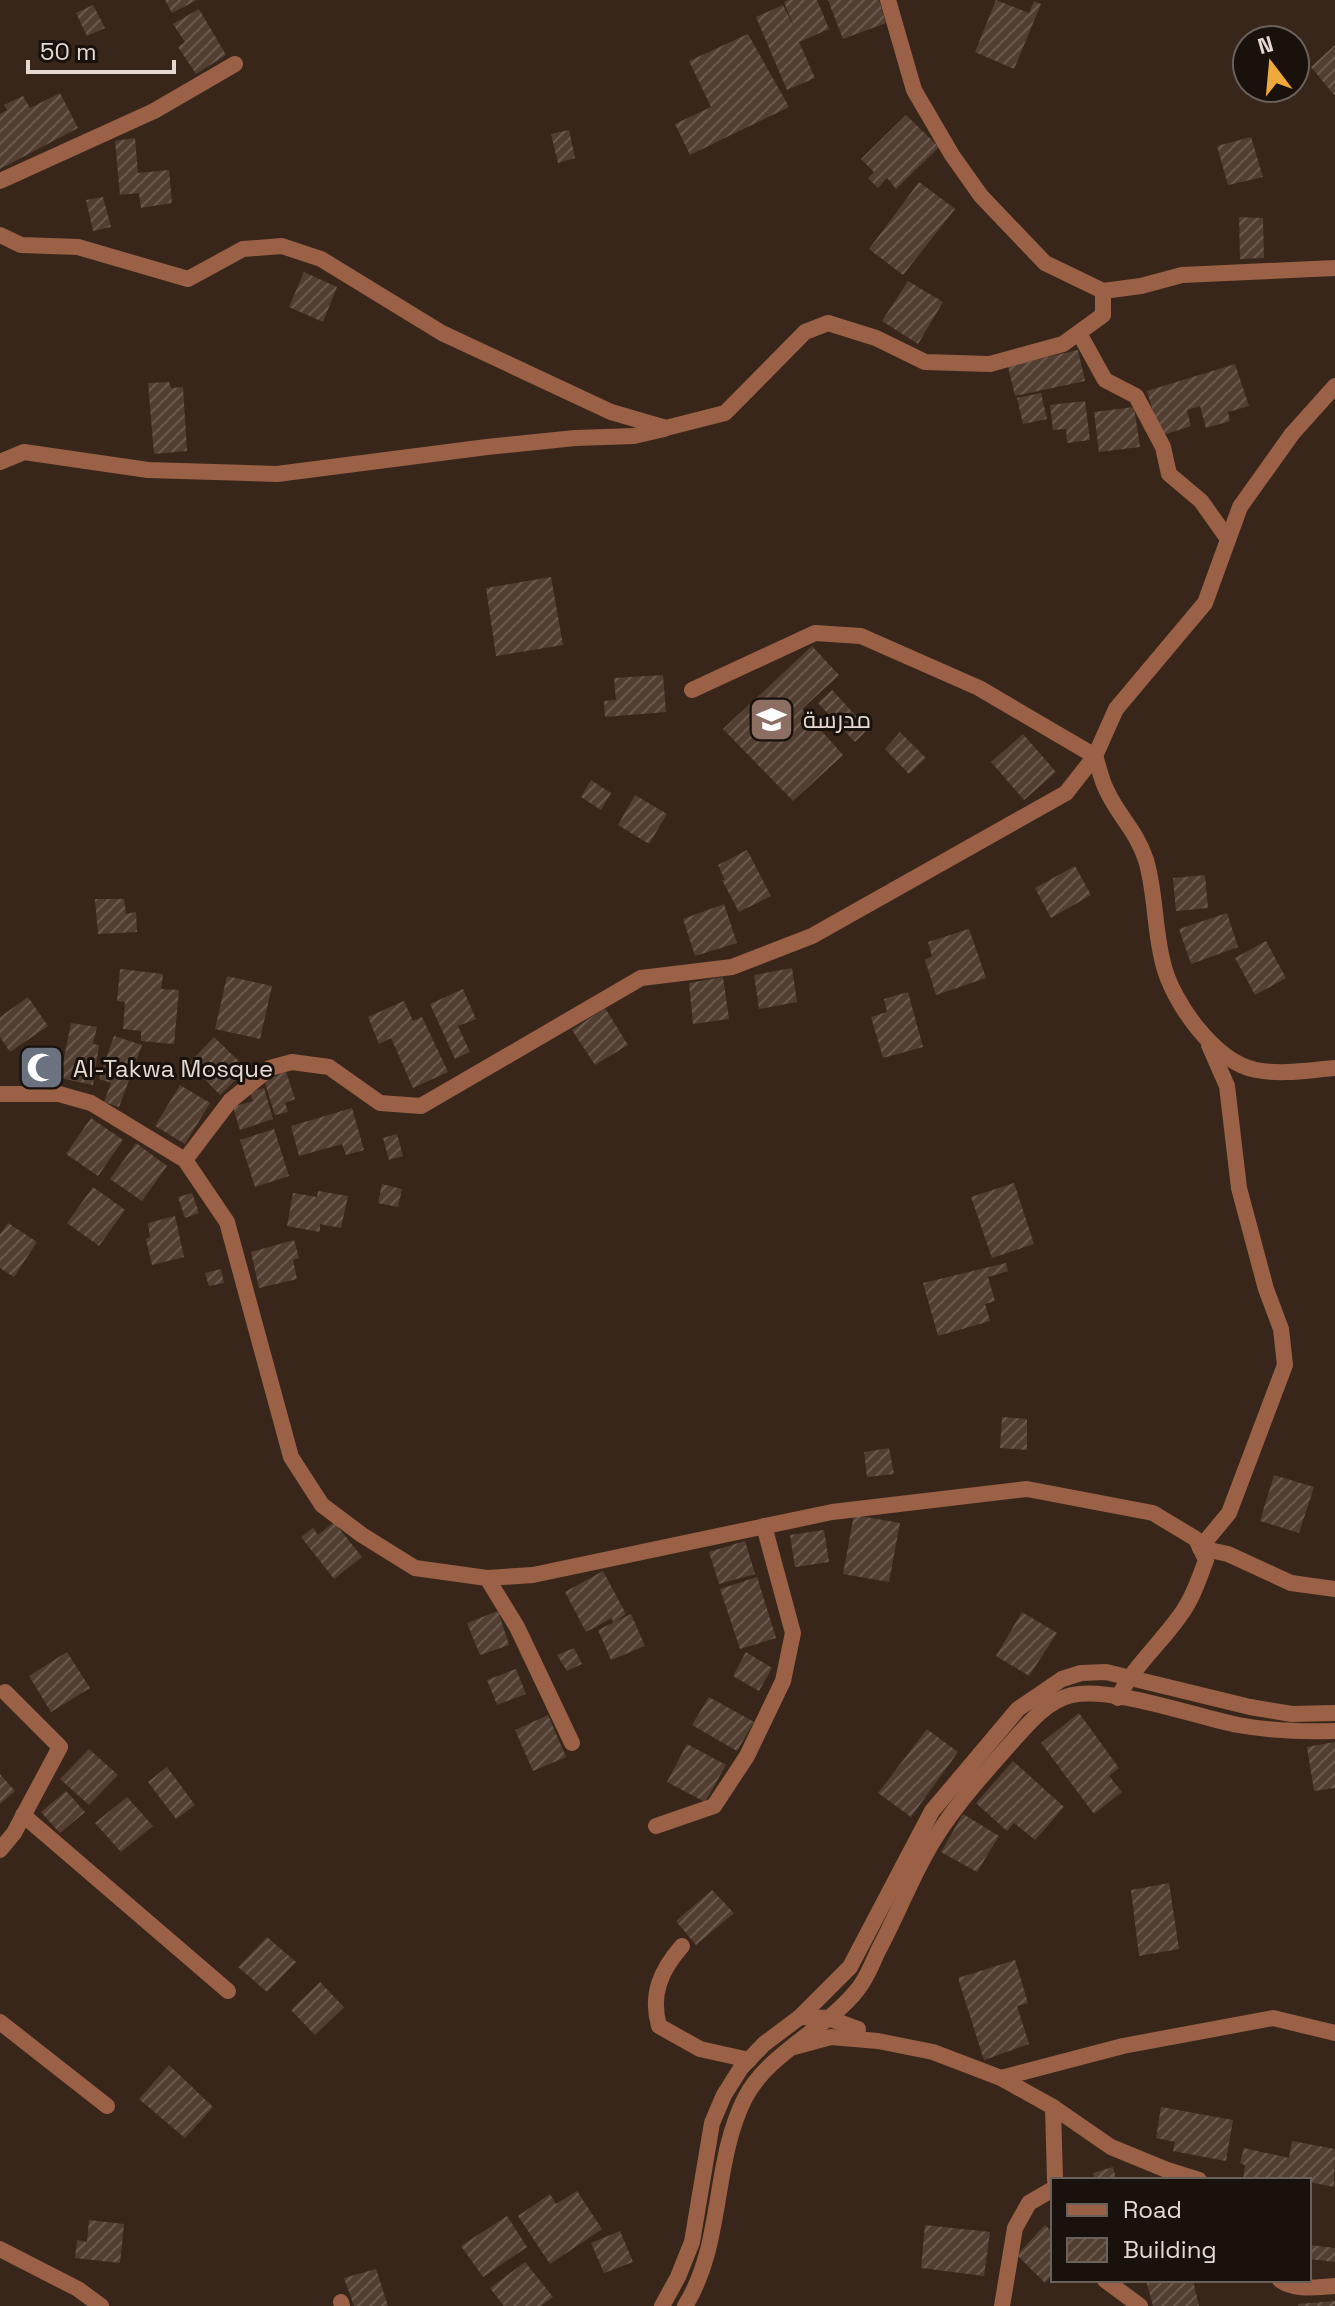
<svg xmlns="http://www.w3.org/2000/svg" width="1335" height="2306" viewBox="0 0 1335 2306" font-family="'Space Grotesk',Cairo,sans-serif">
  <defs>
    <pattern id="building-hatch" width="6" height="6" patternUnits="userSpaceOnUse" patternTransform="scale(2)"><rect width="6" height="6" fill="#523f32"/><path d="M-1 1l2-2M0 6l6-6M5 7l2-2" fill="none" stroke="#6b5a4f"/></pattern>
  </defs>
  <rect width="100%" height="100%" fill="#38261b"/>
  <!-- building -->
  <g fill="url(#building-hatch)">
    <polygon points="165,0 197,0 172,13"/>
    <polygon points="788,0 817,0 829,29 799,42 815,78 787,90 756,17 783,5 794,27 784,2"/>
    <polygon points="828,0 879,0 886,23 843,39"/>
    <polygon points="996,0 1029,13 1034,1 1041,4 1014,69 975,52"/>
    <polygon points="93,5 105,28 87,36 76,13"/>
    <polygon points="199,9 226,55 196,74 178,47 185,42 173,24"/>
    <polygon points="748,34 789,107 690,155 675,124 711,107 689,61"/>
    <polygon points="1335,45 1335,96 1311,67"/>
    <polygon points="60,93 78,128 0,169 0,114 7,110 4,105 23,96 30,108"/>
    <polygon points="906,115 939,147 896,189 887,178 878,188 868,178 874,172 861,159"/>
    <polygon points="569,130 575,158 558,163 551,134"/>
    <polygon points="1251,137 1263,177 1228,185 1217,146"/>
    <polygon points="135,138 138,173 169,170 172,203 141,208 139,193 120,195 115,141"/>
    <polygon points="919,182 955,209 903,275 869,249"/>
    <polygon points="103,197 111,227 93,231 86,200"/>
    <polygon points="1239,217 1263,218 1264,258 1240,259"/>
    <polygon points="304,272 337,287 323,322 289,307"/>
    <polygon points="908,281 943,302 918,344 882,321"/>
    <polygon points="1078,350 1085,381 1015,396 1008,366"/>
    <polygon points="1235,364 1249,406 1228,412 1230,421 1206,428 1200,406 1187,410 1191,426 1160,436 1147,391"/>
    <polygon points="169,382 171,388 183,387 187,451 154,454 148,383"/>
    <polygon points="1041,393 1047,419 1023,424 1017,398"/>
    <polygon points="1085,401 1090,440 1067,443 1066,429 1053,430 1050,405"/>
    <polygon points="1134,407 1140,447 1099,452 1094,412"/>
    <polygon points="551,577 563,645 496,656 486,588"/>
    <polygon points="812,646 839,675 802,709 843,755 793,801 723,729"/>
    <polygon points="663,675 666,712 605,717 604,701 616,700 614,678"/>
    <polygon points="832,690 868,729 855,742 818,703"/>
    <polygon points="900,732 926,758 909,774 885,749"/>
    <polygon points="1023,734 1056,772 1024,800 991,762"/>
    <polygon points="591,780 611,793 601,810 581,797"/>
    <polygon points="635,795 667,814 649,844 618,825"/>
    <polygon points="747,850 771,896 739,912 722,880 725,880 718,865"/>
    <polygon points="1075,866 1091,895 1051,918 1035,888"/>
    <polygon points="1205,875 1208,908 1176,911 1173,878"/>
    <polygon points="95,899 124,899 126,914 136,912 137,932 98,934"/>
    <polygon points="724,904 737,943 695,956 683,919"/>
    <polygon points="1227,913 1238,947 1191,964 1179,929"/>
    <polygon points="969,929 986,978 936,995 925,960 932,956 928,942"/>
    <polygon points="1266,941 1286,978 1255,995 1235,958"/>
    <polygon points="792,968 797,1002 759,1009 754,975"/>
    <polygon points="120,969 163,974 161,989 179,990 174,1044 141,1041 141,1031 123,1029 125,1002 117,1001"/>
    <polygon points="227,976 272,986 260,1039 215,1029"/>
    <polygon points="723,977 729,1019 693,1024 689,983"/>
    <polygon points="463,989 476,1019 458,1026 470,1052 455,1059 430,1004"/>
    <polygon points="908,992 923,1047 883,1058 871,1017 887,1012 884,999"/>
    <polygon points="28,997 48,1026 10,1052 0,1037 0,1017"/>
    <polygon points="404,1001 413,1021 422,1017 448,1072 413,1088 391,1038 379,1044 368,1017"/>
    <polygon points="605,1008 628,1045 595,1065 572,1030"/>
    <polygon points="71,1023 97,1027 93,1044 99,1045 93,1085 60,1078"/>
    <polygon points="114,1036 142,1045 119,1107 104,1102 111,1083 99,1079"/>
    <polygon points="214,1037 247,1069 220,1095 189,1063"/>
    <polygon points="286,1072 295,1099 285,1103 288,1112 275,1115 264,1080"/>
    <polygon points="180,1085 210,1103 185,1144 155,1126"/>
    <polygon points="264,1088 273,1119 240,1130 233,1107 253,1101 250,1092"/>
    <polygon points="352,1108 364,1150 346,1155 342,1144 299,1156 291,1126"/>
    <polygon points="91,1118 123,1140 98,1176 66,1154"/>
    <polygon points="274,1129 289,1176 255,1187 240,1140"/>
    <polygon points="397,1134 403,1156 389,1160 383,1138"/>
    <polygon points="136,1143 167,1166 142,1201 110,1179"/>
    <polygon points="1014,1183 1034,1244 992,1258 971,1197"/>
    <polygon points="382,1184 402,1189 398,1207 378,1203"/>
    <polygon points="93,1187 125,1210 99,1246 67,1223"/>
    <polygon points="318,1191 348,1196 341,1228 320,1224 320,1232 287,1226 293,1193 317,1197"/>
    <polygon points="192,1193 199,1213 185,1218 178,1197"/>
    <polygon points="175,1216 184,1257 152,1265 146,1239 150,1237 148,1223"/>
    <polygon points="8,1223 37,1242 14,1277 0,1268 0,1234"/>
    <polygon points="294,1240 299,1258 293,1260 297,1279 259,1288 251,1252"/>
    <polygon points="1006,1263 1008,1271 988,1277 995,1301 985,1304 990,1321 938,1336 923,1283"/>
    <polygon points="221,1269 224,1283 209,1286 205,1273"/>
    <polygon points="1002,1417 1027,1419 1027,1450 1000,1448"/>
    <polygon points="889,1448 894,1474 867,1477 864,1452"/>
    <polygon points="1274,1475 1314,1487 1299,1533 1260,1521"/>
    <polygon points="854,1515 900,1523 889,1582 843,1574"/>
    <polygon points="334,1522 362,1557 334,1579 301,1537 313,1528 318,1535"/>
    <polygon points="824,1530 829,1562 795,1567 790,1535"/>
    <polygon points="745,1541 755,1574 719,1584 709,1552"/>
    <polygon points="603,1571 626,1614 613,1623 612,1618 586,1632 565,1592"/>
    <polygon points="757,1577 776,1638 740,1649 720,1589"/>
    <polygon points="498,1611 509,1645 480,1655 467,1623"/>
    <polygon points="1022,1612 1057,1633 1029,1676 996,1656"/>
    <polygon points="631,1614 645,1646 611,1660 598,1630"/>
    <polygon points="574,1648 582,1664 567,1671 557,1655"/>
    <polygon points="67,1652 90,1688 51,1712 29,1676"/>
    <polygon points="746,1652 772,1668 759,1691 733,1676"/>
    <polygon points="516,1669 526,1694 497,1705 487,1680"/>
    <polygon points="709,1697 754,1722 737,1751 692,1725"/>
    <polygon points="1079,1713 1119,1768 1109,1776 1122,1792 1094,1814 1041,1743"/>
    <polygon points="548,1715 566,1757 533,1771 515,1730"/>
    <polygon points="927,1729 958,1752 911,1817 878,1793"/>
    <polygon points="1335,1742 1335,1788 1314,1791 1307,1747"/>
    <polygon points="687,1744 726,1765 705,1802 667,1782"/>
    <polygon points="89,1749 118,1775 89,1805 60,1779"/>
    <polygon points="1013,1761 1064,1807 1035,1840 1014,1823 1007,1831 976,1803"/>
    <polygon points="167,1767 195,1805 176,1819 148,1782"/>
    <polygon points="0,1774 15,1791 0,1804"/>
    <polygon points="66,1791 85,1812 60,1833 41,1812"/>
    <polygon points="127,1797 153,1826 121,1852 95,1823"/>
    <polygon points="963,1814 999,1836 977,1872 941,1852"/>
    <polygon points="1169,1883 1179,1949 1139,1956 1131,1890"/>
    <polygon points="712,1890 734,1913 696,1945 676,1921"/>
    <polygon points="267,1937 296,1962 267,1992 238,1967"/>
    <polygon points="1015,1960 1028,2003 1017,2006 1029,2044 984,2060 958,1978"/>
    <polygon points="320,1982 344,2007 315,2035 291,2010"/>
    <polygon points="169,2065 213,2107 185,2138 139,2099"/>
    <polygon points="1161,2107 1233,2120 1226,2161 1173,2151 1175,2142 1156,2138"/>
    <polygon points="1292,2141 1335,2149 1334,2187 1309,2182 1309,2180 1243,2180 1245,2165 1240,2163 1244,2148 1289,2158"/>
    <polygon points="1113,2167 1116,2179 1095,2180 1093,2173"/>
    <polygon points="577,2191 602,2229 550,2264 518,2216 550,2194 556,2204"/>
    <polygon points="507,2216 527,2247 483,2277 461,2246"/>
    <polygon points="89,2220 124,2224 120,2263 75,2258 77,2240 87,2242"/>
    <polygon points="925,2225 990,2232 984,2276 921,2268"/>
    <polygon points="1045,2225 1053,2233 1053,2274 1045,2283 1017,2255"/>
    <polygon points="620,2231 633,2262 604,2273 591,2243"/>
    <polygon points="1309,2245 1335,2248 1335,2262 1309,2259"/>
    <polygon points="525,2262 553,2297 541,2306 504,2306 490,2288"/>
    <polygon points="376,2269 388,2306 354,2306 344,2278"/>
    <polygon points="1146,2280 1193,2280 1199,2306 1153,2306"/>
    <polygon points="1335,2301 1335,2306 1298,2306 1298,2304"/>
  </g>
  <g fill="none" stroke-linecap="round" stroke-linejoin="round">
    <!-- minor -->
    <g stroke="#9b6146" stroke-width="16">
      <polyline points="888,0 914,90 952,155 981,196 1045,263 1103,291 1141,286 1182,275 1335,268"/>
      <polyline points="0,181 154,111 235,64"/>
      <polyline points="0,235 21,245 78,247 188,279 243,249 282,246 321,259 442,333 611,412 666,428 725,413 805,332 828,323 876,338 925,362 990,364 1063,344 1103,315 1103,291"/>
      <polyline points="1079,333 1105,380 1136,396 1163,447 1169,474 1201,501 1228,539"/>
      <polyline points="0,462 24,452 148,470 277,474 487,447 575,438 634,436 664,429"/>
      <path d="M692,690L815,633L861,636L979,688L1095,756C1099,767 1101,780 1107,791C1119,817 1136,830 1146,860C1156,894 1154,929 1163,963C1172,1002 1215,1062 1256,1070C1282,1075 1309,1070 1335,1068"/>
      <polyline points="1209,1045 1227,1086 1239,1188 1266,1289 1281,1329 1285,1365 1229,1513 1200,1548 1228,1554 1291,1583 1335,1589"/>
      <polyline points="487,1578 517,1627 572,1743"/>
      <polyline points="23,1815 228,1991"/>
      <polyline points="656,1826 714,1806 747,1756 783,1681 793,1633 764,1526"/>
      <polyline points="0,1850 14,1833 60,1747 5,1692"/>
      <path d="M682,1946C661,1970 650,1994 659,2026L700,2049L749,2060"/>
      <polyline points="800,2017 828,2018 858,2029"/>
      <polyline points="0,2022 107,2106"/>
      <polyline points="794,2047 831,2037 878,2041 933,2052 1001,2078 1053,2107 1055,2180"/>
      <polyline points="1001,2078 1123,2046 1273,2018 1335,2033"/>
      <polyline points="1053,2107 1111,2147 1167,2170 1199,2180"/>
      <polyline points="0,2249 78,2289 101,2306"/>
      <polyline points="1105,2280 1140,2306"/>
      <path d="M1280,2280C1295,2291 1317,2287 1335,2286"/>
      <polyline points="341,2302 342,2306"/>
      <polyline points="1002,2306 1015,2228 1029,2203 1053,2189"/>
    </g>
    <!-- tertiary -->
    <g stroke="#9b6146" stroke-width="16">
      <path d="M0,1094H59L91,1103L185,1160L227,1222L291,1457L322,1505L362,1535L415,1568L487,1578L533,1575L832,1512L1027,1489L1153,1513L1196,1539L1206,1560C1199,1579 1192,1600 1179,1617C1159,1645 1133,1667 1118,1698"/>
      <polyline points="185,1160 230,1101 270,1068 292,1062 329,1067 380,1103 421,1106 641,978 732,967 812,936 1066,793 1095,756 1116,709 1205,603 1240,507 1292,434 1335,386"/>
      <polyline points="662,2306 678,2277 692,2242 712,2123 724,2095 741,2068 764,2044 800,2017 850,1967 932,1811 1018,1709 1062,1679 1081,1673 1106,1672 1250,1707 1292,1714 1335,1713"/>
      <path d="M685,2306C724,2244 712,2163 745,2098C768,2053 828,2028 858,1989C867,1978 872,1964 878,1951C894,1921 907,1889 923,1859C946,1815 979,1779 1011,1743C1028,1724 1046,1701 1072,1695C1111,1686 1197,1717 1238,1725C1271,1731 1302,1732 1335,1731"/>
    </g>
  </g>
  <!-- icons -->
  <defs>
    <symbol id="school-square" viewBox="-11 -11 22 22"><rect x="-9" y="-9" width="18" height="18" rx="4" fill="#8d6e63" stroke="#19110c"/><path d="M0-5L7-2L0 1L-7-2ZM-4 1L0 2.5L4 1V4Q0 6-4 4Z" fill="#fff"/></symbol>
    <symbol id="mosque-square" viewBox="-11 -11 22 22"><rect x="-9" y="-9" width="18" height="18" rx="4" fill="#6b7280" stroke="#19110c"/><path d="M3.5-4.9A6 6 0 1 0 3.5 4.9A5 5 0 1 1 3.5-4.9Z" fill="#fff"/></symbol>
  </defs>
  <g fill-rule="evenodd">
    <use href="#school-square" x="746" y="694" width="51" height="51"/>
    <use href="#mosque-square" x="16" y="1042" width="51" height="51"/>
  </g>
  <g text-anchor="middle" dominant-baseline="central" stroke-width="6" stroke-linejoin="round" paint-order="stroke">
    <!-- poi labels -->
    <g font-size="24" fill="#e6d9d2" stroke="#19110c" text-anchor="start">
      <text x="803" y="719">مدرسة</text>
      <text x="73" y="1068">Al-Takwa Mosque</text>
    </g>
  </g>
  <!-- legend -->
  <rect x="1051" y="2178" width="260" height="104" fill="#19110c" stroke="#6b615b" stroke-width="2"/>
  <rect x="1067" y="2204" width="40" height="12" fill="#9b6146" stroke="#6b615b" stroke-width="2"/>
  <text x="1123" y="2218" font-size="24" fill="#e6d9d2">Road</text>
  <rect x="1067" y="2238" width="40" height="24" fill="url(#building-hatch)" stroke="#6b615b" stroke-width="2"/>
  <text x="1123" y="2258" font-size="24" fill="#e6d9d2">Building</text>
  <!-- north arrow -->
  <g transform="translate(1271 64) rotate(344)"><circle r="38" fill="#19110c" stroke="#6b615b" stroke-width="2"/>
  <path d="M0-6L14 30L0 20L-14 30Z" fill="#eea83c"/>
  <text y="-12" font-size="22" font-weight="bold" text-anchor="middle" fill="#e6d9d2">N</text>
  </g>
  <!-- scale -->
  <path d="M28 60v12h146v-12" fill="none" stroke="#e6d9d2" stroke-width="4"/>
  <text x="40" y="60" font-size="24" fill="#e6d9d2" stroke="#19110c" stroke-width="6" paint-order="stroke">50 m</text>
</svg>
